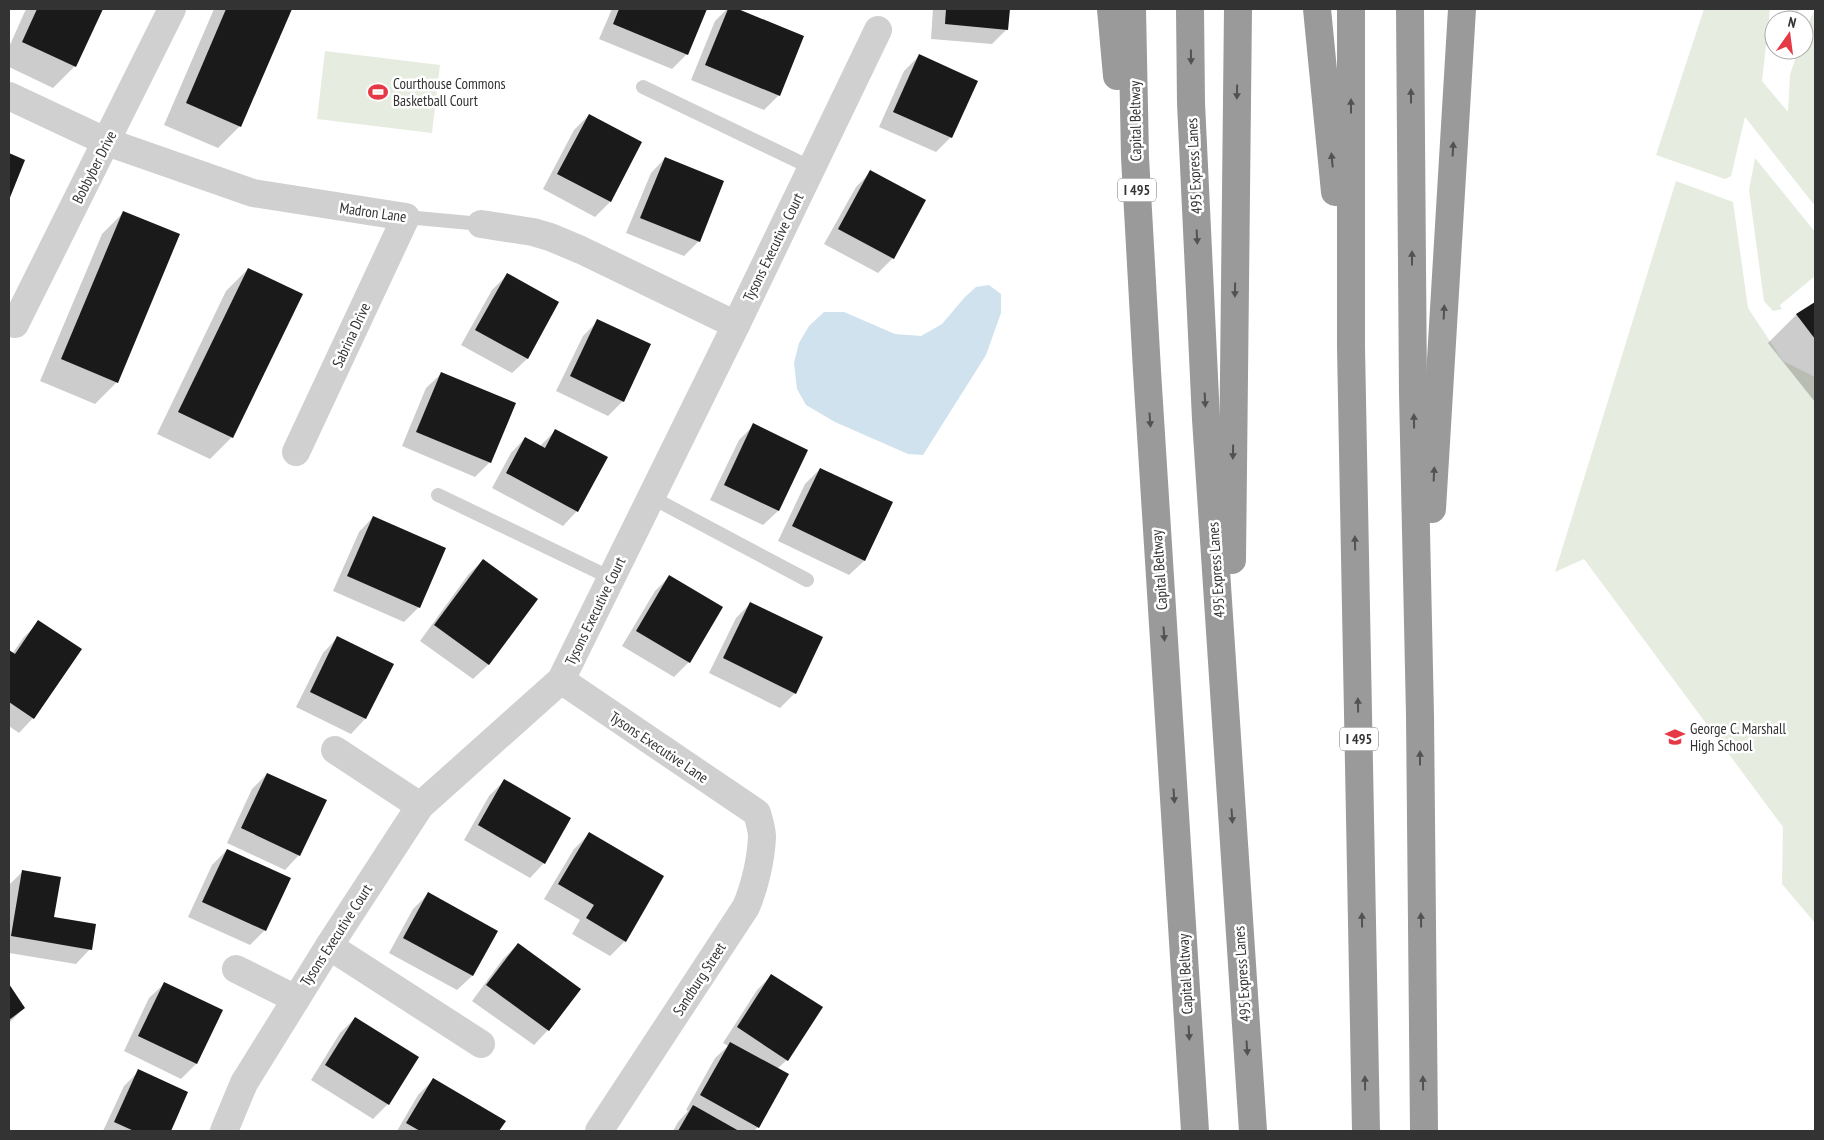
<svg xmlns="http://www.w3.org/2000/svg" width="1824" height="1140" font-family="'PT Sans Narrow',sans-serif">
<rect width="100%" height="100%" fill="#fff"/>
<!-- green -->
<g fill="#e6ecdf">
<polygon points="1704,9 1770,9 1762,81 1788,112 1790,75 1798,50 1804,50 1804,32 1815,9 1815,206 1745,117 1731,176 1725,179 1656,155"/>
<polygon points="1787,9 1800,9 1793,20 1786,20"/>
<polygon points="325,51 440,65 432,133 317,119"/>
<polygon points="1755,158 1815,232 1815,276 1780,305 1782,309 1773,311 1764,301 1749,190"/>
<polygon points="1676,181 1733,202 1748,308 1783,361 1815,377 1815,923 1782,884 1783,827 1584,559 1555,572"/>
</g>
<!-- water -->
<polygon fill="#cfe2ee" points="989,285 1001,294 1001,313 986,355 923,455 908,454 835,422 806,405 797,389 794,363 799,343 809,326 824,312 844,312 895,334 921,336 942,324 965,297 976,287"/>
<!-- shadow -->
<g fill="#0003">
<polygon points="26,9 102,9 75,66 53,88 9,67 9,47"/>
<polygon points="214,9 290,9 240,126 218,148 164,125"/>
<polygon points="612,9 706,9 687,54 672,69 599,39"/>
<polygon points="727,9 735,9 803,36 779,95 764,110 691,80 715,21"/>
<polygon points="933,9 1009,9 1007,29 992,44 931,39"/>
<polygon points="919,56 951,137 936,152 879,127 904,71"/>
<polygon points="589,115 641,143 610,202 595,217 543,189 574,130"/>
<polygon points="665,158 699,241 684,256 626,233 651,173"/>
<polygon points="871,172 893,258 878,273 824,244 856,187"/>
<polygon points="124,212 117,382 95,404 40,381 102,234"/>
<polygon points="248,269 232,437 210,459 157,434 226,291"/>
<polygon points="507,275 558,303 527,359 512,373 461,345 492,290"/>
<polygon points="1815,303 1815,402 1768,343 1796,315"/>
<polygon points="598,321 623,401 608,416 556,391 583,336"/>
<polygon points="441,374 490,462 475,477 402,446 426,388"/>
<polygon points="754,425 807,450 778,511 763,525 710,500 739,440"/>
<polygon points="555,431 577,511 563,526 492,488 511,453 525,438 540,446"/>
<polygon points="820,469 891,503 864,561 849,575 778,541 805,484"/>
<polygon points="373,517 419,607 404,622 333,591 359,532"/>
<polygon points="483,560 536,599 488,665 473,679 420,641 468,575"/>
<polygon points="670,576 689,662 674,677 622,646 655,591"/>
<polygon points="750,604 822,638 795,693 780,708 709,673 736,618"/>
<polygon points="39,622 33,718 19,733 9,726 9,652 12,654 24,637"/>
<polygon points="337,638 365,719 351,734 296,707 323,653"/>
<polygon points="267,774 299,855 285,870 227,843 252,789"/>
<polygon points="504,781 544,863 530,878 464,840 489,796"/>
<polygon points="589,834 625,941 610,956 572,934 580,920 544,899 574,849"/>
<polygon points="227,850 265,930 250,945 188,917 212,865"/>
<polygon points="22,872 52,919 90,949 76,964 9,953 9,885"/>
<polygon points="428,894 496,931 472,976 457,990 389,953 413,909"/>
<polygon points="518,944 548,1030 534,1045 472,1001 503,959"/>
<polygon points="772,975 787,1060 777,1069 758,1127 754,1131 673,1131 678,1122 688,1111 686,1110 715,1058 728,1046 723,1043 757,990"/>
<polygon points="164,984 221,1011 196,1064 181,1079 124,1051 149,998"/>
<polygon points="9,986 24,1008 9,1023"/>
<polygon points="355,1018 388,1104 373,1119 311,1080 340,1033"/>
<polygon points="139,1071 187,1093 169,1131 103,1131 124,1086"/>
<polygon points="433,1080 504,1121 498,1131 397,1131 418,1095"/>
</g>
<!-- building -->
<g fill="#1a1a1a">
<polygon points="37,9 103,9 76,67 22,42"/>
<polygon points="226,9 292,9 241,127 186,103"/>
<polygon points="619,9 707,9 688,55 613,24"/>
<polygon points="728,9 738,9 804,36 780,96 705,65"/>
<polygon points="946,9 1010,9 1008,30 945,24"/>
<polygon points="919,54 978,81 952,138 893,112"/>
<polygon points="589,114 642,142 611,202 557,174"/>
<polygon points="9,153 25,160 9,200"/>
<polygon points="665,157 724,181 700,242 640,218"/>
<polygon points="870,170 926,200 894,259 838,229"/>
<polygon points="123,211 180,234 118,383 61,359"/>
<polygon points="248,268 303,294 233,438 178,412"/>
<polygon points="507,273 559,302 528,359 475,330"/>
<polygon points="1815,302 1815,339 1796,314"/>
<polygon points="597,319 651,344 624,402 570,376"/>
<polygon points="441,372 516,403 491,463 416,432"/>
<polygon points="753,423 808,450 779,511 724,485"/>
<polygon points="555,429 608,457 578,512 506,473 525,437 545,448"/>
<polygon points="820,468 893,502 865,561 792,526"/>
<polygon points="373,516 446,548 420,608 347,576"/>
<polygon points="483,559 538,599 489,665 434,625"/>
<polygon points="669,575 723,607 690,663 636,631"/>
<polygon points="750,602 823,637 796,694 723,658"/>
<polygon points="38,620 82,649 34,719 9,702 9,650 15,654"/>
<polygon points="337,636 394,664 366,719 310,692"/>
<polygon points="267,773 327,800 300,856 241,828"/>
<polygon points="504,779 571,818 545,864 478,825"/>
<polygon points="589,832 664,876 626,942 586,918 594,905 558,884"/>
<polygon points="227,849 291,878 266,931 202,902"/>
<polygon points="22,870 61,877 54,917 96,924 92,950 11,936"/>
<polygon points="428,892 498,931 473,976 403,938"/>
<polygon points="518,943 581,989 549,1031 486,985"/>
<polygon points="771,974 823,1007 788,1061 737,1027"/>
<polygon points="164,982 223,1010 197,1064 138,1036"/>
<polygon points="9,984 25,1008 9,1020"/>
<polygon points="355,1017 419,1057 389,1105 325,1065"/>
<polygon points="730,1042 789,1074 759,1128 700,1095"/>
<polygon points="138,1069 188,1092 171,1131 134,1131 114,1122"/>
<polygon points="433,1078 506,1121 499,1131 420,1131 406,1123"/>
<polygon points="693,1105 739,1131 678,1131"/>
</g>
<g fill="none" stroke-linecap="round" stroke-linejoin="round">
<!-- lane -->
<g stroke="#d0d0d0" stroke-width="14">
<polyline points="643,87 812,168"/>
<polyline points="406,217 481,224"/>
<polyline points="438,495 611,578"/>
<polyline points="651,497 807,580"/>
</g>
<!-- street -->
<g stroke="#d0d0d0" stroke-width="28">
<polyline points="9,96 107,142 253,193 406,217 296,452"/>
<polyline points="481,224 533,232 550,237 581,250 736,325"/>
<polyline points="15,324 172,9"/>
<path d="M561,680L757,813C759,821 762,829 762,837C761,859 755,886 746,907L599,1131"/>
<polyline points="335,750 420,806"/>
<polyline points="329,946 481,1044"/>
<polyline points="236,969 296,999"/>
<polyline points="224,1131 244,1083 329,946 420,806 561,680 736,325 878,30"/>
</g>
<!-- highway -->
<g stroke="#9a9a9a" stroke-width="28">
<polyline points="1111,9 1117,76"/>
<polyline points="1132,9 1135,157 1147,371 1195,1131"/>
<polyline points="1190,9 1191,103 1206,419 1253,1131"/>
<polyline points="1317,9 1335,192"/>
<polyline points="1351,9 1351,347 1366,1131"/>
<polyline points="1410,9 1413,393 1420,715 1424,1131"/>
<polyline points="1432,509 1462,9"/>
<polyline points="1232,560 1238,9"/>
</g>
</g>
<!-- one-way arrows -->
<defs><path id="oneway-solid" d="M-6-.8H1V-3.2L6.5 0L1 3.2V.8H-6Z" transform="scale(1.25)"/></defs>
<g fill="#525252">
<use href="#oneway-solid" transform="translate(1191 57) rotate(89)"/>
<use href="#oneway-solid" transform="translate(1237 92) rotate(91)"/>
<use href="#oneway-solid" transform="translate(1411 96) rotate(-90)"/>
<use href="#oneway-solid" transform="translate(1351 106) rotate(-90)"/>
<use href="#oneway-solid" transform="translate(1453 149) rotate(-87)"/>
<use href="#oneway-solid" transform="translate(1332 160) rotate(-96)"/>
<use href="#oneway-solid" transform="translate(1197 237) rotate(87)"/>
<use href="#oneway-solid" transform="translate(1412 258) rotate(-90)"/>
<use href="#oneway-solid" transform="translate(1235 290) rotate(91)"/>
<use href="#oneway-solid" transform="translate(1444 312) rotate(-87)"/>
<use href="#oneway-solid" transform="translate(1205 400) rotate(87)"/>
<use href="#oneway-solid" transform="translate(1150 420) rotate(86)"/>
<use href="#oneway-solid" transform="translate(1414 421) rotate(-91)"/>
<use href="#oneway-solid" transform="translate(1233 452) rotate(91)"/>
<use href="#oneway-solid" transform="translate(1434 474) rotate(-87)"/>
<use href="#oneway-solid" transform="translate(1355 543) rotate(-91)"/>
<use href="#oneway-solid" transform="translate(1164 634) rotate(86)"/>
<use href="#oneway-solid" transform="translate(1358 705) rotate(-91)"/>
<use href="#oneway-solid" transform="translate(1420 758) rotate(-90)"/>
<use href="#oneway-solid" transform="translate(1174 796) rotate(86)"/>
<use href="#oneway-solid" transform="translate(1232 816) rotate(86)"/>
<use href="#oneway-solid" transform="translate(1362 920) rotate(-91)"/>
<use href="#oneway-solid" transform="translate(1421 920) rotate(-91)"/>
<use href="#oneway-solid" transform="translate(1189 1033) rotate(87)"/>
<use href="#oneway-solid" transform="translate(1247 1048) rotate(86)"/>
<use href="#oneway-solid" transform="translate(1365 1083) rotate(-91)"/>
<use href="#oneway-solid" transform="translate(1423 1083) rotate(-91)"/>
</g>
<!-- icons -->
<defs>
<symbol id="stadium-bare" viewBox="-9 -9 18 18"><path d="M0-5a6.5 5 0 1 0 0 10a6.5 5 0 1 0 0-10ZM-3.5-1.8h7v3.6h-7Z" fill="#e63946" stroke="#fff" stroke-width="2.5" paint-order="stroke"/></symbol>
<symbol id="school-bare" viewBox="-9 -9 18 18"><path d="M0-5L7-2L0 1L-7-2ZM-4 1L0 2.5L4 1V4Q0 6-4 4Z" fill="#e63946" stroke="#fff" stroke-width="2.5" paint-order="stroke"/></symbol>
</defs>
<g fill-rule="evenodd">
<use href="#stadium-bare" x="364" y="78" width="28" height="28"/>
<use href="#school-bare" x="1661" y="723" width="28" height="28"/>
</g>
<g text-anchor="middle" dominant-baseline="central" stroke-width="5" stroke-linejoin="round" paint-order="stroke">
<!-- shield labels -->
<g fill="#fff" stroke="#707070" stroke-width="1">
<rect x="1118" y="178.5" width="38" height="23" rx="4"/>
<rect x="1340" y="727.5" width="38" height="23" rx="4"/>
</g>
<g font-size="14" font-weight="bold" fill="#333">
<text x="1137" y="190">I 495</text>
<text x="1359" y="739">I 495</text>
</g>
<!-- poi labels -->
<g font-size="15" fill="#333" stroke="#fff" text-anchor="start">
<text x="393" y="83">Courthouse Commons<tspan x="393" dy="17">Basketball Court</tspan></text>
<text x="1690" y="728">George C. Marshall<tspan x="1690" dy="17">High School</tspan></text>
</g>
<!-- street labels -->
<g font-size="15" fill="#333" stroke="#fff">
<text transform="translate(1135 121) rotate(-91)">Capital Beltway</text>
<text transform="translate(1194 166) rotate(-93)">495 Express Lanes</text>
<text transform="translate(94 167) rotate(-63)">Bobbyber Drive</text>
<text transform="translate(373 212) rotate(8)">Madron Lane</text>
<text transform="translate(773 247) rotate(-64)">Tysons Executive Court</text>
<text transform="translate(351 335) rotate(-65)">Sabrina Drive</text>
<text transform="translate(1159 570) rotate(-94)">Capital Beltway</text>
<text transform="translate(1216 570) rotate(-94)">495 Express Lanes</text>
<text transform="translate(595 611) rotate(-64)">Tysons Executive Court</text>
<text transform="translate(659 747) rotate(34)">Tysons Executive Lane</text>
<text transform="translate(336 935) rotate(-57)">Tysons Executive Court</text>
<text transform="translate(1185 974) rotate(-93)">Capital Beltway</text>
<text transform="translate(1242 974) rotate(-94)">495 Express Lanes</text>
<text transform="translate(699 979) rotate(-57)">Sandburg Street</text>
</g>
</g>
<!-- border -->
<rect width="1824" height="1140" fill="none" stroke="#333333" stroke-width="20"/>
<!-- north arrow -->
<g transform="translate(1789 35) rotate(14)"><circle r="24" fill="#ffffff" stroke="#adadad"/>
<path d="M0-4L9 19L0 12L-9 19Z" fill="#e63946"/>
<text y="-8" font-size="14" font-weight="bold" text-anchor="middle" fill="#333333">N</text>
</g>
</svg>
